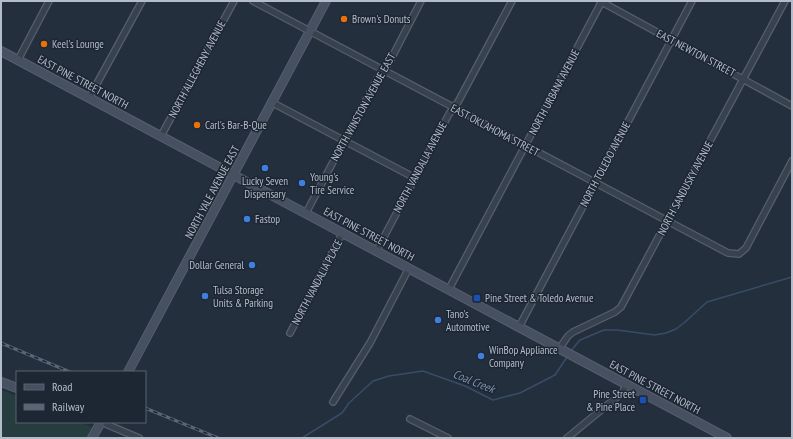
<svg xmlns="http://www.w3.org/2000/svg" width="793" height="439" font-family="'PT Sans Narrow',sans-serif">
<rect width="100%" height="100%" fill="#242f3e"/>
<!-- green -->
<polygon fill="#263c3f" points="1,390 17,396 17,422 79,422 92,427 87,438 1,438"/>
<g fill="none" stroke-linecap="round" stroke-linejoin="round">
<!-- stream -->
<g stroke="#394c67" stroke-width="1.5">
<polyline points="570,352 580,340 604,330 617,330 655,335 666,333 676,329 685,322 707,302 792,277"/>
<polyline points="302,438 342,413 349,403 373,381 389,376 423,371 465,386 493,400 520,393 555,375 567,357"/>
</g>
<defs>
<g id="street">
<polyline points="253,1 728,253 739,254 746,248 792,161"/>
<polyline points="600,1 792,106"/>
<polyline points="18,60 49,1"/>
<polyline points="89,98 142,1"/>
<polyline points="271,102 415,178"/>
<polyline points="161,136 234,1"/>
<polyline points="306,213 378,77 389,63 421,1"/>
<polyline points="377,250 449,114 458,102 512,1"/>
<polyline points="449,289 602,1"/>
<polyline points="519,327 692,1"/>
<polyline points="290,333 343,232"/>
<polyline points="559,349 568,336 573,332 615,312 621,307 785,1"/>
<polyline points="333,402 370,343 409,268"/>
<polyline points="410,419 448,438"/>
<polyline points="101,422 139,438"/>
<polyline points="567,438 622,393 627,384"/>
</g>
<g id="secondary">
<polyline points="1,51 727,438"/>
<polyline points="128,372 326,1"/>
<polyline points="1,382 17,388"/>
<polyline points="92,438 101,422"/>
</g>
</defs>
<!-- street casing -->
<use href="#street" stroke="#565f6c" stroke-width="8"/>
<!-- secondary casing -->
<use href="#secondary" stroke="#565f6c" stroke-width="10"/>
<!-- street -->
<use href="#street" stroke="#38414e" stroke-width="5.5"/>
<!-- secondary -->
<use href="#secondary" stroke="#465061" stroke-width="8"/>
<defs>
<g id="rail">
<polyline points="1,343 70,372"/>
<polyline points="145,408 218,438"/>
</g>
</defs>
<!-- rail casing -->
<use href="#rail" stroke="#5a6575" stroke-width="3"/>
<!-- rail -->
<use href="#rail" stroke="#1d2633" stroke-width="1.5" stroke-dasharray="4.5" stroke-linecap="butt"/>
</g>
<!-- markers -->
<g fill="#e8710a" stroke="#1d2633" stroke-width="1.5">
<circle cx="344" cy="19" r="4"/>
<circle cx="44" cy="44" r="4"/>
<circle cx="197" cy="125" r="4"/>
</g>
<g fill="#3f7fe0" stroke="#1d2633" stroke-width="1.5">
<circle cx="265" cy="168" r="4"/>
<circle cx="302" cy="183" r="4"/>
<circle cx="247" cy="219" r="4"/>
<circle cx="252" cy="265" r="4"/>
<circle cx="205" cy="296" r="4"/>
<circle cx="438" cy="320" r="4"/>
<circle cx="481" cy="356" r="4"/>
</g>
<g fill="#1a4fb4" stroke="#1d2633" stroke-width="1.5">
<rect x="473" y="294" width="8" height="8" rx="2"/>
<rect x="639" y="396" width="8" height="8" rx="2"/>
</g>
<g text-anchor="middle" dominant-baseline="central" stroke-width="3" stroke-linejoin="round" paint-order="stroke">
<!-- poi labels -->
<g font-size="11" fill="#b4bcc9" stroke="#1d2633" text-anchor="start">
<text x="352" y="19">Brown's Donuts</text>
<text x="52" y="44">Keel's Lounge</text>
<text x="205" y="125">Carl's Bar-B-Que</text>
<text x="310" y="177">Young's<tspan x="310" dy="13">Tire Service</tspan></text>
<text x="265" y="181" text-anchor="middle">Lucky Seven<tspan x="265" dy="13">Dispensary</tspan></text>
<text x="255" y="219">Fastop</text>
<text x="244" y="265" text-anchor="end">Dollar General</text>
<text x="213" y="290">Tulsa Storage<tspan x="213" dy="13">Units &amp; Parking</tspan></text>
<text x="485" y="298">Pine Street &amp; Toledo Avenue</text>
<text x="446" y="314">Tano's<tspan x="446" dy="13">Automotive</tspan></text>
<text x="489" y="350">WinBop Appliance<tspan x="489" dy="13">Company</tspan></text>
<text x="635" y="394" text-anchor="end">Pine Street<tspan x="635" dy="13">&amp; Pine Place</tspan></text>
</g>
<!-- street labels -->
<g font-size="11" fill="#b4bcc9" stroke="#1d2633">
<text transform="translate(696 53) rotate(28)">EAST NEWTON STREET</text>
<text transform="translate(197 69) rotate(-62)">NORTH ALLEGHENY AVENUE</text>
<text transform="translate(83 82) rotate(28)">EAST PINE STREET NORTH</text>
<text transform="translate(554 92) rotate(-62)">NORTH URBANA AVENUE</text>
<text transform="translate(363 107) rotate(-61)">NORTH WINSTON AVENUE EAST</text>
<text transform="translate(495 130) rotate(28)">EAST OKLAHOMA STREET</text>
<text transform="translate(605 164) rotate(-62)">NORTH TOLEDO AVENUE</text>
<text transform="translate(420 167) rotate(-62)">NORTH VANDALIA AVENUE</text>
<text transform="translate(685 188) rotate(-62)">NORTH SANDUSKY AVENUE</text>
<text transform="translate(212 192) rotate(-62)">NORTH YALE AVENUE EAST</text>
<text transform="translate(369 234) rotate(28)">EAST PINE STREET NORTH</text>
<text transform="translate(317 282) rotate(-62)">NORTH VANDALIA PLACE</text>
<text transform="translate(655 387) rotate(28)">EAST PINE STREET NORTH</text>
</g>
<!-- water labels -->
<g font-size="12" font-style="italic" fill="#7c92b1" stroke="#1d2633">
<text transform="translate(474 381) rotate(22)">Coal Creek</text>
</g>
</g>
<!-- border -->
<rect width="793" height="439" fill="none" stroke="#b4bcc9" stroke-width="4"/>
<!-- legend -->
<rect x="16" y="371" width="130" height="52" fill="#1d2633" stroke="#59626f"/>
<rect x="24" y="384" width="20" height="6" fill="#465061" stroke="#59626f"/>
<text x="52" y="391" font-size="12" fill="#b4bcc9">Road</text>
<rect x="24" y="404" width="20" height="6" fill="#5a6575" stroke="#59626f"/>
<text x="52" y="411" font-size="12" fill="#b4bcc9">Railway</text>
</svg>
